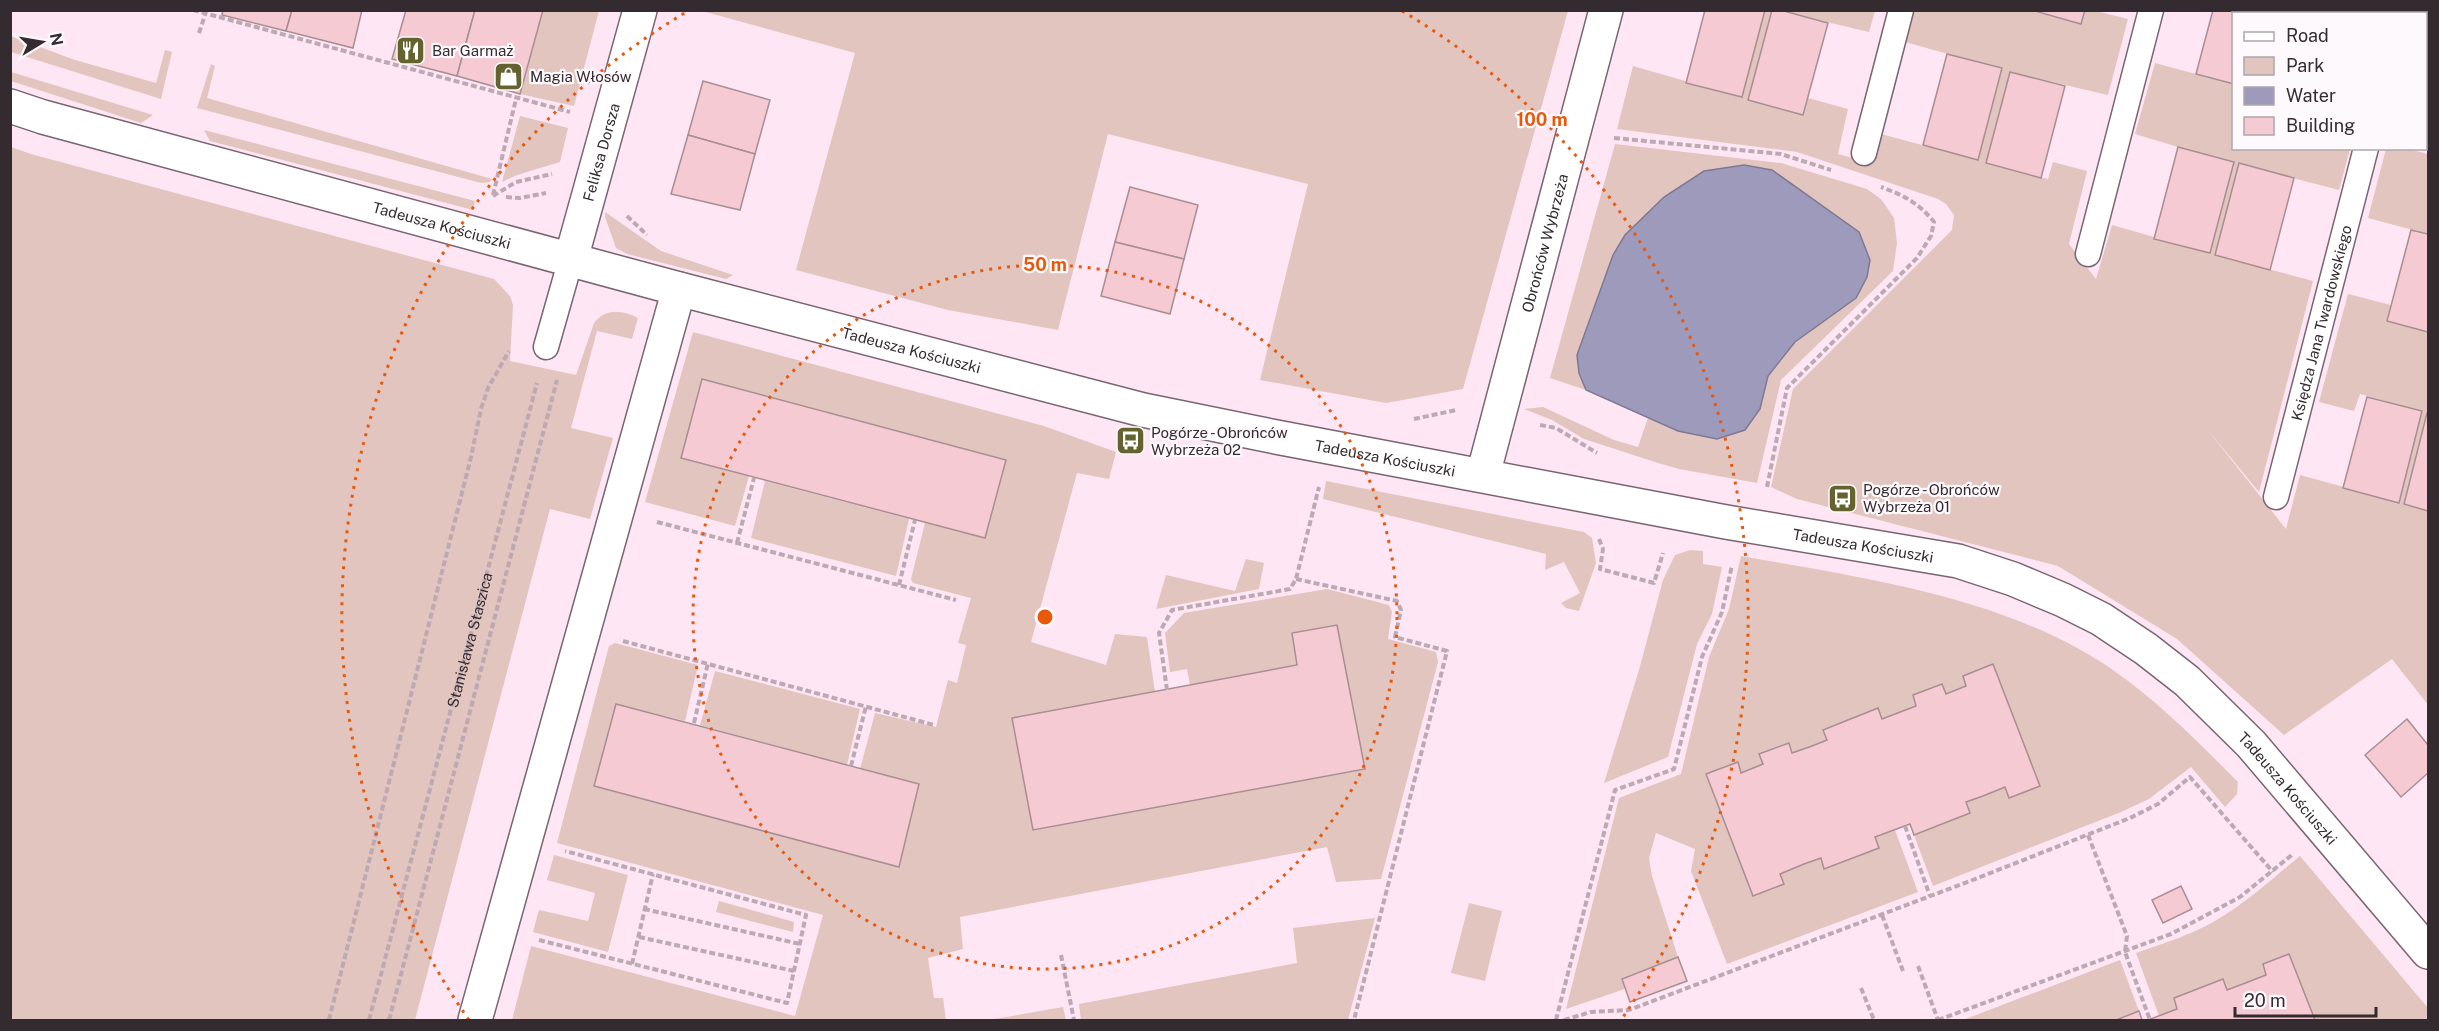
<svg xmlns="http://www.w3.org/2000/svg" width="2439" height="1031" font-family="'Public Sans',sans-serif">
<rect width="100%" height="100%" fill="#fee6f4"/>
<!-- green -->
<g fill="#e2c5be">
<polygon points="2092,10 2128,19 2108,95 2010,72 1986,163 2048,179 2053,162 2087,171 2069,244 2096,279 2112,225 2210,253 2178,147 2135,134 2155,63 2233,84 2234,148 2350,149 2339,190 2239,164 2215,255 2313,281 2259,492 2207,429 2286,529 2300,475 2399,502 2422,411 2360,394 2354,411 2319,402 2348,294 2391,305 2387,321 2428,332 2428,413 2404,504 2428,511 2428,705 2392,659 2284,735 2177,639 2058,566 1797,499 1771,487 1793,389 1952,230 1954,215 1946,204 1938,199 1797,152 1617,129 1633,66 1741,97 1765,11 1772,11 1749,100 1803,114 1808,98 1848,109 1838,154 1871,163 1881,134 1978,160 2002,69 1905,42 1913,11 2031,11 2081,24 2085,11"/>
<polygon points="543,11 599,11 574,106 520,94"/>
<polygon points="702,11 1568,10 1568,11 1463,389 1386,403 1260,380 1308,184 1108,134 1058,330 948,310 796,270 855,53"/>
<polygon points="1780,11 1875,11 1869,32"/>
<polygon points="2323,11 2385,11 2384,14 2334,13"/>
<polygon points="2421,11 2428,11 2428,56 2426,56 2426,14 2420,13"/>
<polygon points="10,36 75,60 156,83 165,50 172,52 161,99 11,52"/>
<polygon points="211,64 215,66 207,98 492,179 490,182 481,183 197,108"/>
<polygon points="11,72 153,115 141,123 11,81"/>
<polygon points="520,116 568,128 560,162 517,175 502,182"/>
<polygon points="204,130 475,201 473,210 210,141"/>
<polygon points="1615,144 1781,163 1867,189 1881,199 1894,218 1897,243 1893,271 1781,380 1757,483 1679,469 1658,463 1584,439 1552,420 1524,409 1543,407 1614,440 1638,447 1648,418 1678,431 1760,409 1768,376 1796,342 1856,298 1625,235 1614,255 1577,355 1579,373 1586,390 1550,378"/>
<path d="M11,147L31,154L494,279L510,296L513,305L510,361L576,375L594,323C606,308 622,310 638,318L632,339L597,331L571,428L613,438L590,519L550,509L415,1020H11Z"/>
<polygon points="2386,149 2408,149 2428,154 2428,234 2368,218"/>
<polygon points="605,212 661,251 733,275 726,279 627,254 616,248 605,217"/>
<polygon points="693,332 1044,426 1116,452 1109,479 1077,473 1031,642 1106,665 1115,634 1147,637 1155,692 1012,718 1033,830 1364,768 1337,625 1292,633 1297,665 1190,685 1187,669 1170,672 1165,633 1184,613 1327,589 1389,605 1392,612 1388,639 1436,652 1438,662 1381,879 1336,882 1327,847 960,917 963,949 928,958 934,998 943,998 946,1020 512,1020 531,946 795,1016 823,915 557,843 609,646 615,643 698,665 685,721 616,704 595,786 898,866 919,784 860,769 875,713 936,727 948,680 957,683 966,645 958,643 971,598 913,583 911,579 925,523 985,538 1006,460 702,379 681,458 749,476 735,526 645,502"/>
<polygon points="765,481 909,519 896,576 751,538"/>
<polygon points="1326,481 1584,532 1592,538 1596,563 1579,611 1566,608 1561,603 1580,593 1564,562 1545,570 1546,554 1323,499"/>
<polygon points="1690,550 1703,551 1703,564 1722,567 1712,614 1697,644 1668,757 1604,783 1639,670 1663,580 1675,555"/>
<path d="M1741,556C1865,578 2007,597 2113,670C2159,702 2198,742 2238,782L2237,794L2225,807L2191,767L2149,799L2121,812L1933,886L1914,835L1970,813L1966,802L2005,787L2010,797L1993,665L1963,676L1966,686L1946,694L1941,684L1913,695L1916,706L1882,719L1878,709L1823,729L1827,740L1792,753L1788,743L1759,754L1763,764L1741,773L1738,763L1706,774L1783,884L1780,874L1821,858L1825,869L1879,848L1875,837L1895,830L1918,892L1727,964L1691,871L1695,849L1656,833L1649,858L1652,876L1678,957L1622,978L1625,989L1566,1009L1619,798L1681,774L1709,657L1729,609Z"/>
<polygon points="1246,559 1264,563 1259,589 1156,609 1166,575 1235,591"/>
<polygon points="715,671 860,709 847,765 700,725"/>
<polygon points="554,855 628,875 608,952 533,932 539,910 588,921 595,893 547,880"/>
<path d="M2300,856L2428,1008V1020H2315L2289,954L2263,964L2266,975L2227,990L2223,980L2174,998L2177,1009L2159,1016L2136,953C2155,946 2175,940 2193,932C2233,915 2267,883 2300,856Z"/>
<polygon points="719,901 794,922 793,932 716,912"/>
<polygon points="1469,903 1502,911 1485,981 1451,973"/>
<polygon points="1375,918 1348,1020 1081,1020 1079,1004 1297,963 1293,928"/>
<polygon points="2120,960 2139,1011 2116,1020 1963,1020"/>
<polygon points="1063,1007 1066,1020 989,1020 1057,1008"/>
</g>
<!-- water -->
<polygon fill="#9e9abc" stroke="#7e7992" stroke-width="1.5" points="1744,165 1772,170 1859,232 1870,260 1867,277 1856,298 1795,342 1768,376 1760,409 1745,430 1717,439 1678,431 1586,390 1579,373 1577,355 1613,255 1625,235 1664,197 1704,171"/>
<!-- building -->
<g fill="#f5cad2" stroke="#a88e92" stroke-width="1.5">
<polygon points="223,10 292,10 286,31 222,15"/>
<polygon points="292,10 362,10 353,48 286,31"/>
<polygon points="406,10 475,10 457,76 392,59"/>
<polygon points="475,10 543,10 520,94 457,76"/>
<polygon points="1705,10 1765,10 1742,97 1686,83"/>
<polygon points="1772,10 1780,10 1828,23 1803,115 1748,100"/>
<polygon points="2031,10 2085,10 2081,24"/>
<polygon points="2213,10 2272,10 2272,14 2234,14 2234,84 2196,74"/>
<polygon points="2278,10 2323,10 2334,14 2277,14"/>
<polygon points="1947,54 2002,68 1978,160 1923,145"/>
<polygon points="2010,72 2065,86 2041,178 1986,163"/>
<polygon points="703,81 770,100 755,154 688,135"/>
<polygon points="688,135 755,154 740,210 671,194"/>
<polygon points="2178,147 2234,162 2210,253 2154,239"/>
<polygon points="2239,163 2294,178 2270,270 2215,255"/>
<polygon points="1130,187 1198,205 1184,259 1115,242"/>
<polygon points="2411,230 2428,234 2428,332 2387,321"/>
<polygon points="1115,242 1184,259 1170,314 1101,296"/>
<polygon points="702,379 1006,460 985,538 681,458"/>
<polygon points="2367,397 2422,411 2399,503 2343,488"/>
<polygon points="2427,413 2428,413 2428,511 2404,504"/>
<polygon points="1337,625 1365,769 1033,830 1012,718 1297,665 1292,633"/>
<polygon points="1993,664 2040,786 2009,798 2005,787 1983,796 1966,802 1970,813 1914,835 1910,824 1875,837 1879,848 1824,869 1821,858 1804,864 1780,874 1784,884 1753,896 1706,774 1738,762 1741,773 1763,764 1759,754 1789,743 1792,753 1812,746 1827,740 1823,730 1878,708 1882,719 1916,706 1913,695 1942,684 1946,694 1966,686 1963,676"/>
<polygon points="616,704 919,784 899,867 594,786"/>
<polygon points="2407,719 2428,745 2428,773 2401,797 2365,755"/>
<polygon points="2181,886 2192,909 2163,923 2152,900"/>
<polygon points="2289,954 2315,1020 2148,1020 2177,1009 2174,998 2223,979 2227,990 2248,982 2266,975 2263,964"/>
<polygon points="1678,957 1687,981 1630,1002 1622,979"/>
<polygon points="2139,1011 2142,1020 2116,1020"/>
</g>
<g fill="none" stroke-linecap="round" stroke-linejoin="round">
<defs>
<g id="service">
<polyline points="2401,14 2402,10"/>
<polyline points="1864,153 1901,10"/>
<polyline points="2088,254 2151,10"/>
<polyline points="546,347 571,259"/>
<path id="s2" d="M2276,497L2366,148"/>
</g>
<g id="minor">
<path id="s3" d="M10,106L43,117L679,289L1143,410L1276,437L1726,522L1958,561L2013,579L2063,600L2101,619L2146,649L2187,681L2251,744L2428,952"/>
<path id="s4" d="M571,259L640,10"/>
<path id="s5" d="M1483,475L1606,10"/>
<polyline points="475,1020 679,289"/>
</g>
</defs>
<!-- service casing -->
<use href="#service" stroke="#796471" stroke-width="27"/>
<!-- minor casing -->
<use href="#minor" stroke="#796471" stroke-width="36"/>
<!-- path -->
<g stroke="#bca9b4" stroke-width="4" stroke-dasharray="6 3" stroke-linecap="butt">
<polyline points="193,10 570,112"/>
<polyline points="199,33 205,15"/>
<polyline points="1614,138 1781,154 1831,170"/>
<polyline points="493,195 516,99"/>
<polyline points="493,196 516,182 552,174"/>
<polyline points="506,197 520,198 546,193"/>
<polyline points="627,216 647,235"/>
<polyline points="1414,419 1456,410"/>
<polyline points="1540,425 1556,428 1597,453"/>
<path d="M1767,487L1787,388L1917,258L1931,236L1934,222C1919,203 1903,195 1881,187"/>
<polyline points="657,522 956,600"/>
<polyline points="1599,539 1603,549 1600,569 1654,583 1663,553"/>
<polyline points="737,543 754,478"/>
<polyline points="1296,579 1397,601 1401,610 1395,637 1447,651 1354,1020"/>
<polyline points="899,585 915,520"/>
<polyline points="623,641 934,725"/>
<polyline points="1167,690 1159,633 1172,610 1290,589 1296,579 1319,487"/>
<polyline points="694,723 708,663"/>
<polyline points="851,766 866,706"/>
<polyline points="1905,826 1930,896"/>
<polyline points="2088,835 2127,936 2125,952 2150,1020"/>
<polyline points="644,909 800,944"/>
<polyline points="1882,915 1903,971"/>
<polyline points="639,937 794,971"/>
<polyline points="539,940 787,1003 806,915 565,851"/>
<polyline points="1061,955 1074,1020"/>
<polyline points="632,964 653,874"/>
<polyline points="1918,966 1938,1020"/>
<polyline points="1861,988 1874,1020"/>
<polyline points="329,1020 471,457 481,409 488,388 509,351"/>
<path id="s1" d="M369,1020L537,383"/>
<polyline points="389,1020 557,380"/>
<polyline points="1556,1020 1615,790 1674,769 1702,657 1722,612 1732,565"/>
<polyline points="1564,1020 1591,1012 1629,1010 1970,881 2130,818 2158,804 2190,777 2273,872"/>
<polyline points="1938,1020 2171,934 2240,897 2293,854"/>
</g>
<!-- service -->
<use href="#service" stroke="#fff" stroke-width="24"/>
<!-- minor -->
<use href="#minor" stroke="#fff" stroke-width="33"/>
</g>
<!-- distance rings -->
<g fill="none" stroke="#e8590c" stroke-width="3" stroke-dasharray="3 6">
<circle cx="1045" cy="617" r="352"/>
<path d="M469 1020A703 703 0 0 1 688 11M1402 11A703 703 0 0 1 1621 1020"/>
</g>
<!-- icons -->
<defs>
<symbol id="restaurant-square" viewBox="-11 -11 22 22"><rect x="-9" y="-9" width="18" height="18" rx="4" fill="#646330" stroke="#fef9fc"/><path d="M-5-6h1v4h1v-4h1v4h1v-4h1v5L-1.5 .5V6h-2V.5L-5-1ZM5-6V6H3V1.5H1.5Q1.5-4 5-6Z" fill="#fff"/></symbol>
<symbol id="shop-square" viewBox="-11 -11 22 22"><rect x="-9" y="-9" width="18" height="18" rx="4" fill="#646330" stroke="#fef9fc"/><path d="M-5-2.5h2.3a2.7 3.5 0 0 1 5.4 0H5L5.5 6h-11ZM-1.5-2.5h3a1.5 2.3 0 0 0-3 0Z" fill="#fff"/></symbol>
<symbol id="bus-square" viewBox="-11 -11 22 22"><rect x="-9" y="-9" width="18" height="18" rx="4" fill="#646330" stroke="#fef9fc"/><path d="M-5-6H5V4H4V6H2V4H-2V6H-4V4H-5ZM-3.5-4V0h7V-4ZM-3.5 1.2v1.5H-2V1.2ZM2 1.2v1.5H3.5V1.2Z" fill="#fff"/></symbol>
</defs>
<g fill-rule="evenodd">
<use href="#restaurant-square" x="394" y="34" width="33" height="33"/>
<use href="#shop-square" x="492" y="60" width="33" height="33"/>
<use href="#bus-square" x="1114" y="424" width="33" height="33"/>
<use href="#bus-square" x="1826" y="482" width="33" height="33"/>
</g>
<g text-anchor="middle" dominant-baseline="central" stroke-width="4.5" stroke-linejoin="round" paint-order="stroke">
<!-- poi labels -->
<g font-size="15" fill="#342b30" stroke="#fef9fc" text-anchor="start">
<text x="432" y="50">Bar Garmaż</text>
<text x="530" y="76">Magia Włosów</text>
<text x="1151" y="432">Pogórze - Obrońców<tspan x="1151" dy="17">Wybrzeża 02</tspan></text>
<text x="1863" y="489">Pogórze - Obrońców<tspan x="1863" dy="17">Wybrzeża 01</tspan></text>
</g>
<!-- street labels -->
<g font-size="15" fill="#342b30" stroke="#fef9fc">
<text stroke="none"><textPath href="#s4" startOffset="111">Feliksa Dorsza</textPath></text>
<text stroke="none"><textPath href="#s3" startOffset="448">Tadeusza Kościuszki</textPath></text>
<text stroke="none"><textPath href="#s5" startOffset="240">Obrońców Wybrzeża</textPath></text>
<text stroke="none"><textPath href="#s2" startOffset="180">Księdza Jana Twardowskiego</textPath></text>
<text stroke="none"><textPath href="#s3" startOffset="934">Tadeusza Kościuszki</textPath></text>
<text stroke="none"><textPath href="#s3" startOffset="1420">Tadeusza Kościuszki</textPath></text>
<text stroke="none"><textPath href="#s3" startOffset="1906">Tadeusza Kościuszki</textPath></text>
<text stroke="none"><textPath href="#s1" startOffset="393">Stanisława Staszica</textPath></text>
<text stroke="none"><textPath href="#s3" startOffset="2410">Tadeusza Kościuszki</textPath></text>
</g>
</g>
<circle cx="1045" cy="617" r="9" fill="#e8590c" stroke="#fef9fc" stroke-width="3"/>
<g font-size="18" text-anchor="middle" font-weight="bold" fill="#e8590c" stroke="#fef9fc" stroke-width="4.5" stroke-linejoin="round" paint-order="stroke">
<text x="1542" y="126">100 m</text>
<text x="1045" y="271">50 m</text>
</g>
<!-- border -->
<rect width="2439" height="1031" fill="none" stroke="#342b30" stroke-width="24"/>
<!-- legend -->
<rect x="2232" y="12" width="195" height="138" fill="#fef9fc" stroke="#ada7aa" stroke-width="1.5"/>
<rect x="2244" y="32" width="30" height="9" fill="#ffffff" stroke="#ada7aa" stroke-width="1.5"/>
<text x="2286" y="42" font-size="18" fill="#342b30">Road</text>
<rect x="2244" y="57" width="30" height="18" fill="#e2c5be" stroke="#ada7aa" stroke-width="1.5"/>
<text x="2286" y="72" font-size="18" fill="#342b30">Park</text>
<rect x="2244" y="87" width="30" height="18" fill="#9e9abc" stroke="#ada7aa" stroke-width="1.5"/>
<text x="2286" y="102" font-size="18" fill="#342b30">Water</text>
<rect x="2244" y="117" width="30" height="18" fill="#f5cad2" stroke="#ada7aa" stroke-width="1.5"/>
<text x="2286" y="132" font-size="18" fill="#342b30">Building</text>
<!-- north arrow -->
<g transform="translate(42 42) rotate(79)" stroke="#fef9fc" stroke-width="4.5" paint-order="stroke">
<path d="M0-4.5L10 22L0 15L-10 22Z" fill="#342b30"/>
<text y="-9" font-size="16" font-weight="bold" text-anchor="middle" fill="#342b30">N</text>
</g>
<!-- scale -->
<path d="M2235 1007v9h141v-9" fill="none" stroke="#342b30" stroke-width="3"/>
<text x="2244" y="1007" font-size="18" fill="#342b30" stroke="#fef9fc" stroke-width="4.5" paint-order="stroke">20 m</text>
</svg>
